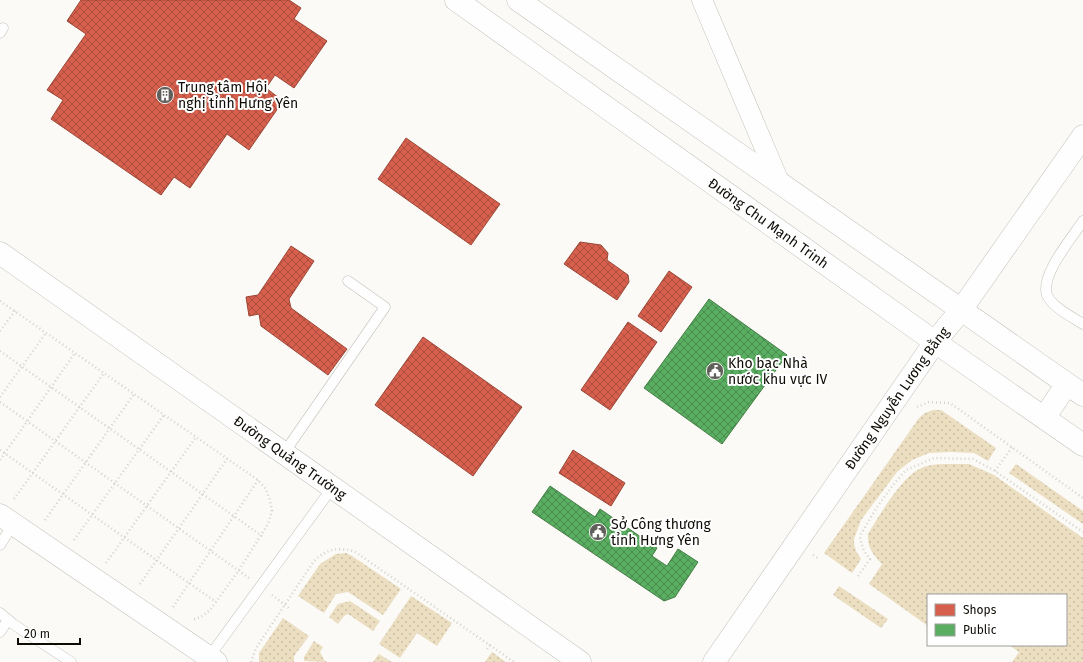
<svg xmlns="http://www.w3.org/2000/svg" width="1083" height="662" font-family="'Fira Sans',sans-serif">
<defs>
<pattern id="grass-dots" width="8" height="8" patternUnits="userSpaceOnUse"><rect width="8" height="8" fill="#ebdec1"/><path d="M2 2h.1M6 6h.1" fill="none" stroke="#c8bda4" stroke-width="1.8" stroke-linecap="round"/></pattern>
<pattern id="shops-cross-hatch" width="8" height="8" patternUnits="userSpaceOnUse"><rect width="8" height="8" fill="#d6604d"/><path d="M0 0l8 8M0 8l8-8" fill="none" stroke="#ac4d3e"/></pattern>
<pattern id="public-cross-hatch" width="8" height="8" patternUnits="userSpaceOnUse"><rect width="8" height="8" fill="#5aae61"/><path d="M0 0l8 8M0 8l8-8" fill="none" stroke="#498c4e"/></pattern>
</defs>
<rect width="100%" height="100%" fill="#fbfaf6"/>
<!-- grass -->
<g fill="url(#grass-dots)">
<polygon points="933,410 941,410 996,448 988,461 974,453 950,452 929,453 912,460 897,472 861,520 854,539 854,544 856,551 861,559 852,573 824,553 919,418 925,413"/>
<path d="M952,464H969L994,475L1083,538V662H1012L1019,652L1009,645H1066V595H928V626L869,584L882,564C873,555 867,547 868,534C880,515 904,471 927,466C935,464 944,464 952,464Z"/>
<polygon points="1016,464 1083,511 1083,524 1009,473"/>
<polygon points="346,553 352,556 401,589 383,615 348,592 336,594 324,613 298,596 320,564 336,554"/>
<polygon points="839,586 888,619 881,628 833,595"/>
<polygon points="411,596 452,623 437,646 417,633 400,658 379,644"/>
<polygon points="350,601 380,621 373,631 348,614 344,616 338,624 329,617 338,604"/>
<polygon points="283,618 309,636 294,656 294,662 259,662 259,653"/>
<polygon points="314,641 323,647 320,652 324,660 327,662 304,661 304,657"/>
<polygon points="492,652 506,662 485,662"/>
<polygon points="379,654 392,662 373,662"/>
</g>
<!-- shops -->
<g fill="url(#shops-cross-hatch)" stroke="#9a4637">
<polygon points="81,0 289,0 301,8 294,19 327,41 294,88 275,75 266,88 283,101 249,150 227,134 190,188 174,177 161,195 51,119 63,100 47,90 86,34 67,21"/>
<polygon points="406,138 500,204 471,245 378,179"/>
<polygon points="580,242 601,245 608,253 607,260 628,275 629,282 617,300 564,264"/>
<polygon points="291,246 314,261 289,299 291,308 347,349 328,375 261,326 259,314 249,316 246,297 258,295"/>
<polygon points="669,271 692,287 661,332 638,316"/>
<polygon points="628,322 657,342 610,410 581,390"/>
<polygon points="423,337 522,407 473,476 375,405"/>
<polygon points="573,450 625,483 611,506 559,473"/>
</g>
<!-- public -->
<g fill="url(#public-cross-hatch)" stroke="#437d45">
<polygon points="709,299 787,355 722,444 644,388"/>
<polygon points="550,486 595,517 600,509 657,548 652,556 667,566 678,549 698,562 675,597 664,601 532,512"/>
</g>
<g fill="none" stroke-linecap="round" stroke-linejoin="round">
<defs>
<g id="lane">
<polyline points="0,33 3,28"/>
<path d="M1083,221C1072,238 1040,275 1047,295C1052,307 1072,317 1083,324"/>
<polyline points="284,453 385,307 348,281"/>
<polyline points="0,545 13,524"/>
<polyline points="0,613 13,624 71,662"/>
<polyline points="0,632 8,620"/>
<polyline points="209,657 332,488"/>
</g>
<polyline id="street" points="702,0 780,184"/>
<g id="secondary">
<path id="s1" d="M0,253L580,662"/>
<polyline points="0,515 216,662"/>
<path id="s2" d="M714,662L935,342L961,310L1083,136"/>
</g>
<g id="primary">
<path id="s3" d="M456,0L935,342L1083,445"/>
<polyline points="518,0 1083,395"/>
</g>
<polyline id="highway" points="1044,418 1067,384"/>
</defs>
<!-- lane casing -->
<use href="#lane" stroke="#c2c0bb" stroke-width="11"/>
<!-- street casing -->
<use href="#street" stroke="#c2c0bb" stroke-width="21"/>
<!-- secondary casing -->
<use href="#secondary" stroke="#c2c0bb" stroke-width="23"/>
<!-- primary casing -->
<use href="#primary" stroke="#c2c0bb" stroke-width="23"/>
<!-- highway casing -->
<use href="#highway" stroke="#c2c0bb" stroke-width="23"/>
<!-- path -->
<g stroke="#d2d2d1" stroke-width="2.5" stroke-dasharray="1 3" stroke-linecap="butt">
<polyline points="0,301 258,480 266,489 270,500 272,511 268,524 239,570 216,602 210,610 201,617 192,620"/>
<polyline points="0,331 15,311"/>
<polyline points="0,351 262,536"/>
<polyline points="0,397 46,333"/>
<polyline points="0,402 249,578"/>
<polyline points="917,407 929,402 950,403 1083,498"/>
<polyline points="0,450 216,602"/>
<polyline points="0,460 75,353"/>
<polyline points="995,471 1012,447"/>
<polyline points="14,499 104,373"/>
<polyline points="45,520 134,394"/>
<polyline points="74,540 164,415"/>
<polyline points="813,555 819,559"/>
<polyline points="106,563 196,437"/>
<polyline points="858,576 870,559 864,551 860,539 861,534 877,507 893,485 906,470 934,458 973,459 995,471 1083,532"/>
<polyline points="140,584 227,459"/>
<polyline points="272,595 289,608"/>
<polyline points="173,607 258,480"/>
<polyline points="487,649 490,645"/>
<path d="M251,662L256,648L314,561C328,548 336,548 354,551L514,662"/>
</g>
<!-- lane -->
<use href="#lane" stroke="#fefefe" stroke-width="10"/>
<!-- street -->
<use href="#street" stroke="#fefefe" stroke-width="20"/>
<!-- secondary -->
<use href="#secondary" stroke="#fefefe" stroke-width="22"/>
<!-- primary -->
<use href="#primary" stroke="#fefefe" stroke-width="22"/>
<!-- highway -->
<use href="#highway" stroke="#fefefe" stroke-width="22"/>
</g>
<!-- icons -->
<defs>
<symbol id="building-disc" viewBox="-11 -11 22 22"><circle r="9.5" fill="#615f59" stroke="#fff"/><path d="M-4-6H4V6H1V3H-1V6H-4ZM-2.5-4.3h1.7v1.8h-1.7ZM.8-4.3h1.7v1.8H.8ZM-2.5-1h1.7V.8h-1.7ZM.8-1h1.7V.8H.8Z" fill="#fff"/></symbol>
<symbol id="civic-disc" viewBox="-11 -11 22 22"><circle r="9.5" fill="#615f59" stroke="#fff"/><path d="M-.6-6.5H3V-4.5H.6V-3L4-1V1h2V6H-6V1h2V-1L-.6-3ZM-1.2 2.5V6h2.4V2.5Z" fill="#fff"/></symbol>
</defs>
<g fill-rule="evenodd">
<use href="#building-disc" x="155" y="85" width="20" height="20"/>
<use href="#civic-disc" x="705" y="361" width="20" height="20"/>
<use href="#civic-disc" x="588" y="522" width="20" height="20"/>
</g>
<g text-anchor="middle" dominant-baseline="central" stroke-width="4" stroke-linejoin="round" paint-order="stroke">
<!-- poi labels -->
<g font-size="14" fill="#0e0b05" stroke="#fff" text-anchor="start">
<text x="178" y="87">Trung tâm Hội<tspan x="178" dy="16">nghị tỉnh Hưng Yên</tspan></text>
<text x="728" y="363">Kho bạc Nhà<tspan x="728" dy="16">nước khu vực IV</tspan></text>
<text x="611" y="524">Sở Công thương<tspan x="611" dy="16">tỉnh Hưng Yên</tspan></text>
</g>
<!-- street labels -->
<g font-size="14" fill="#0e0b05" stroke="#fff">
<text stroke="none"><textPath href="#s3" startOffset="384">Đường Chu Mạnh Trinh</textPath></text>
<text stroke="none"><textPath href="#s2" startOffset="321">Đường Nguyễn Lương Bằng</textPath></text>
<text stroke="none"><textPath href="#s1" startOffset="355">Đường Quảng Trường</textPath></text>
</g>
</g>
<!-- legend -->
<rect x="927" y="594" width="140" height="52" fill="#ffffff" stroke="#9f9d9b"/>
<rect x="935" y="604" width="20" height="12" fill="#d6604d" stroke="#9f9d9b"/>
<text x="963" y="614" font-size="12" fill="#0e0b05">Shops</text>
<rect x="935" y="624" width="20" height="12" fill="#5aae61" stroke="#9f9d9b"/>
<text x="963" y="634" font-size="12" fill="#0e0b05">Public</text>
<!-- scale -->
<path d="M18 638v6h62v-6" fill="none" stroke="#0e0b05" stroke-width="2"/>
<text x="24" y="638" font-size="12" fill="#0e0b05" stroke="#ffffff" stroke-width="3" paint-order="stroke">20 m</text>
</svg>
